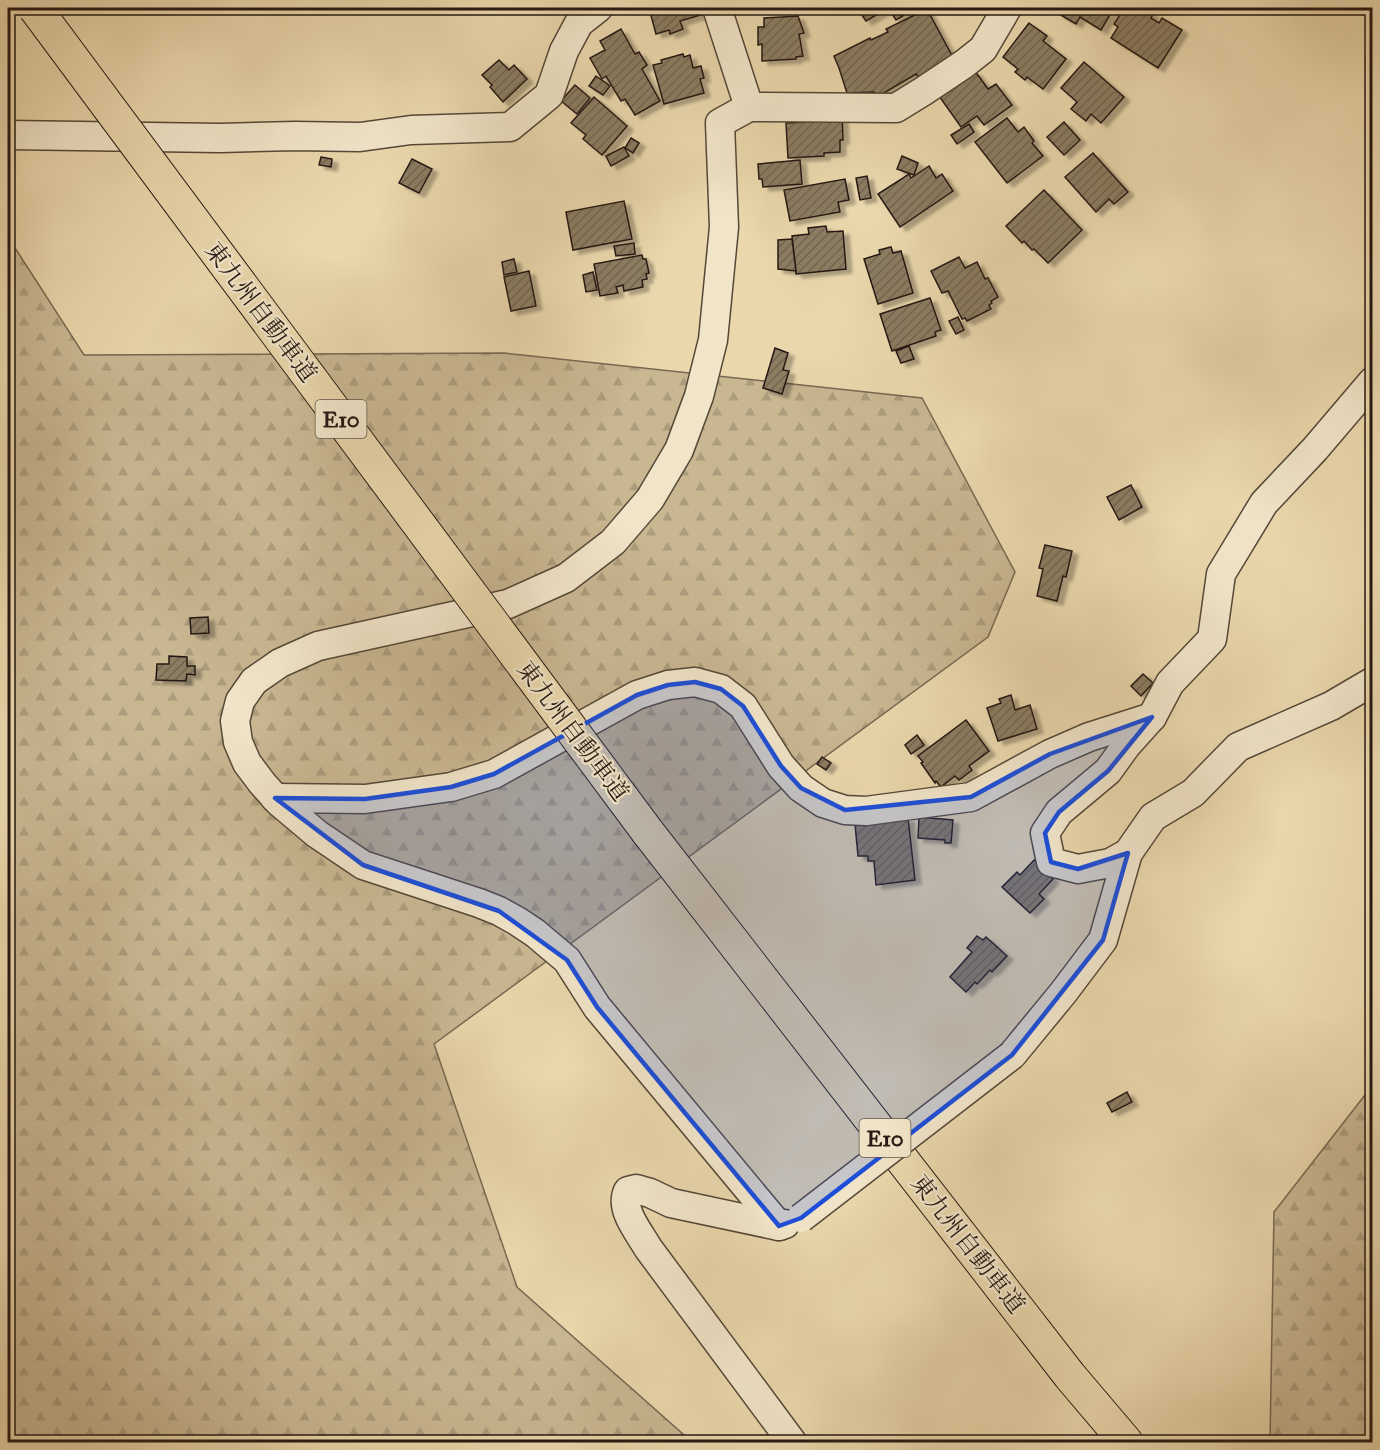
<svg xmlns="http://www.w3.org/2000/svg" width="1380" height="1450" font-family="'IM FELL Great Primer','Noto Serif JP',serif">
<defs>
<pattern id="forest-firs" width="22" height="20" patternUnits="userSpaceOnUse" patternTransform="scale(1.5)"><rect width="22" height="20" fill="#c9b792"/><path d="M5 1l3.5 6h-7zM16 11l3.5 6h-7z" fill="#ac9d7d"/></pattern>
<pattern id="building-hatch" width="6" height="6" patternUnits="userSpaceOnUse" patternTransform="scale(1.5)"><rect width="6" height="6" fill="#8b7c62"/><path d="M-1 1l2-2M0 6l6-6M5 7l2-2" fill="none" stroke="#71654f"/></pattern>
<filter id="shadow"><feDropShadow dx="6" dy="4" stdDeviation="1.5" flood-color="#0004"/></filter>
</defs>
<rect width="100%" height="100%" fill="#ead7ac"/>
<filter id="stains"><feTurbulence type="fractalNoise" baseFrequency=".00333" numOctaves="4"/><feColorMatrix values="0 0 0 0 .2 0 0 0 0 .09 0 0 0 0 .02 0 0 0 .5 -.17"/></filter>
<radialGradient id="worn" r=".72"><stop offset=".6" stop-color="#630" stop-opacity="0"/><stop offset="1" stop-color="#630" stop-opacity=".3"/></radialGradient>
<!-- forest -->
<g fill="url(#forest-firs)" stroke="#776852" stroke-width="1.5">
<polygon points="8,237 84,355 504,353 922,398 1015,572 988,637 434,1044 517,1287 692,1442 8,1442"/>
<polygon points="1372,1086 1372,1442 1270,1442 1274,1212"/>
</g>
<!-- building -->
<g fill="url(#building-hatch)" stroke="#251912" stroke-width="1.5" filter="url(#shadow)">
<polygon points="649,8 703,8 704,14 680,21 683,29 670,34 669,30 656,34"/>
<polygon points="857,8 916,8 896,20 888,8 866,21"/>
<polygon points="1063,8 1114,8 1101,30 1080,17 1076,24 1059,14"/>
<polygon points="1121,8 1143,8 1153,14 1151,18 1159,23 1162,18 1182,30 1158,68 1111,38 1118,27 1114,24 1123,10 1120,9"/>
<polygon points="927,9 956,63 923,83 916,74 877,97 874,92 847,93 839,68 834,56 870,38 871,40 888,32 886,29"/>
<polygon points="798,16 804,33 799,34 803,56 796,57 796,59 762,61 762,44 758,45 758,27 764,27 764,18"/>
<polygon points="1029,23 1047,36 1043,41 1066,59 1043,89 1027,77 1025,80 1015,72 1018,69 1003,57"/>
<polygon points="621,29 635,54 639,52 647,65 642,69 660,101 635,115 625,99 621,101 606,76 602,79 590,58 605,50 600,41"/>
<polygon points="683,54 684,57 690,55 693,68 701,66 704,78 700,79 704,93 664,104 653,65 662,63 661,60"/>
<polygon points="499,60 509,70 514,65 527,79 503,102 490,87 492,85 482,75"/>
<polygon points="1084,62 1124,97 1101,123 1091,114 1086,121 1071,109 1077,102 1061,88"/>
<polygon points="975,71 988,89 996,84 1012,105 984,125 977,116 961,127 939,96"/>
<polygon points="596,76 610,86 603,95 589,86"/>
<polygon points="575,85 590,98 577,114 561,101"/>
<polygon points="594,97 627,126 602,155 583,139 586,135 571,123"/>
<polygon points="842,114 843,140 840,140 840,152 824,153 824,156 788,158 786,123 809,122 809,118"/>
<polygon points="1007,118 1018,132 1024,127 1034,141 1032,143 1043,156 1007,183 975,142"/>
<polygon points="1064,122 1080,140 1064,155 1047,137"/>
<polygon points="969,124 974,132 957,144 951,135"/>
<polygon points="631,138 639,143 633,153 625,148"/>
<polygon points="624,147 629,156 611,166 606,156"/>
<polygon points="1093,153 1128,192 1114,204 1109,199 1096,212 1065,177"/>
<polygon points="902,156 918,163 914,175 897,169"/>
<polygon points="321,157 332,159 331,167 319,165"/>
<polygon points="412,159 432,169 419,193 399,183"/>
<polygon points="800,160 802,184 763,187 762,179 759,179 758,164"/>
<polygon points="929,166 936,178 942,174 953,191 900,227 878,194 909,174 911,178"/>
<polygon points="867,176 871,198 860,200 856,178"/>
<polygon points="845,179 849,200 838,202 840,212 790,221 784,190"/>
<polygon points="1044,190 1082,230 1048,263 1034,249 1032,250 1024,241 1022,243 1006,226"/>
<polygon points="624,201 632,239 573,250 566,212"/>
<polygon points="826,226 827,232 843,231 846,269 796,274 792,236 809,234 808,228"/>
<polygon points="792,239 796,271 778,269 778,240"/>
<polygon points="634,243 635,254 616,256 614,246"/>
<polygon points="891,247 893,253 901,251 913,293 878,304 864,259 880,254 879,250"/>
<polygon points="642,255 643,259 646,259 649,273 646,274 647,279 642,280 643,287 624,291 623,285 616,287 618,293 600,296 594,264"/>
<polygon points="959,257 965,268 977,262 985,279 988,278 998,297 991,301 992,303 989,305 991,309 967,321 965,318 962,319 948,291 942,293 931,271"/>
<polygon points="514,259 517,272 504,275 502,262"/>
<polygon points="529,271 536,306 511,311 504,277"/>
<polygon points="593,272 597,290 586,292 583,275"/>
<polygon points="930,298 941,330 935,332 936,336 892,351 880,314"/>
<polygon points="958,317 964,330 956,334 949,321"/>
<polygon points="909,346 914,359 901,363 896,351"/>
<polygon points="775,348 788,353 783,370 789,371 782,394 763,388"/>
<polygon points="1131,485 1142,507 1119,520 1107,497"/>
<polygon points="1045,545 1072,551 1066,577 1063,576 1057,601 1037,596 1043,569 1039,568"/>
<polygon points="208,617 209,633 191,634 190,618"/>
<polygon points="169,656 187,657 187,666 195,666 195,675 187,674 186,681 156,680 157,664 169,664"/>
<polygon points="1143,674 1153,683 1141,696 1131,686"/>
<polygon points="1011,695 1015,710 1030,705 1037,729 998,741 987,708 1001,703 999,699"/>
<polygon points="966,720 989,751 969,766 972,770 959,780 955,776 941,787 936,781 935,783 921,763 923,762 918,756"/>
<polygon points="917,735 924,745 911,754 905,745"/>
<polygon points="822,757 831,763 826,770 817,764"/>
<polygon points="919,817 953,820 951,843 945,843 945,840 918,838"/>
<polygon points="908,818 915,880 876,885 874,861 868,861 868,856 858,856 855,824"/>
<polygon points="1034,860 1053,879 1039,894 1044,899 1030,913 1002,887 1017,872 1020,875"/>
<polygon points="977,936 983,940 986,937 1007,956 992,972 990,970 977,984 975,982 966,992 950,977 972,952 967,948"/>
<polygon points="1127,1092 1132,1102 1112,1112 1107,1103"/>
</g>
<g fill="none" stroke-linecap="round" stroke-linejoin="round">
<defs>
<g id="street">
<polyline points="717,8 749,107 720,123 724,227 713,340 699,396 679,450 650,499 613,542 566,578 508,604 318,646 280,663 254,681 240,701 235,721 238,742 247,763 262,783 279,802 317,834 363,865 479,903 499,911 517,921 535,933 567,960 597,1007 779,1226"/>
<polyline points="749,107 896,108 922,92 964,64 983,49 1007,8"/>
<polyline points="8,135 220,138 295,136 360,137 411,130 510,127 549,95 564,51 579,23 598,8"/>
<polyline points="275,798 365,799 451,787 494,774 637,695 668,685 695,682 721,689 743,706 781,766 801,788 823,803 845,810 866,811 971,797 1050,754 1089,737 1152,717"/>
<polyline points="1128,853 1110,863 1078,869 1051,862 1045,833 1059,812 1108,771 1126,746 1152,717 1170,683 1212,639 1221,574 1264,503 1315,449 1372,382"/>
<polyline points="1012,1055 1063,993 1103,940 1128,853 1153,817 1193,793 1238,747 1331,706 1372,682"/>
<path d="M785,1224L779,1226L671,1203L650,1193L636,1189L628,1191C619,1209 639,1232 648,1248L792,1442"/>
</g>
<polyline id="highway" points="647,831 1070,1376 1126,1442"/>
</defs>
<!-- street casing -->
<use href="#street" stroke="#564838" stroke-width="31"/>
<!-- highway casing -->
<use href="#highway" stroke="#251912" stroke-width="35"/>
<!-- street -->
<use href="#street" stroke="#f1e5c9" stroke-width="28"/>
<!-- highway -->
<use href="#highway" stroke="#ead7ac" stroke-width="33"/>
<defs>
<polyline id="street-bridge" points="801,1218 1012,1055"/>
<polyline id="highway-bridge" points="35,8 647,831"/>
</defs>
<!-- street-bridge casing -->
<use href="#street-bridge" stroke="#564838" stroke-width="31" stroke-linecap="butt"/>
<!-- highway-bridge casing -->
<use href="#highway-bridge" stroke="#251912" stroke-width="35" stroke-linecap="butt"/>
<!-- street-bridge -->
<use href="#street-bridge" stroke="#f1e5c9" stroke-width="28"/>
<!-- highway-bridge -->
<use href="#highway-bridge" stroke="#ead7ac" stroke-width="33"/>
</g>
<!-- marked area -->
<path fill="#1d4ed8" fill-opacity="0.2" stroke="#1d4ed8" stroke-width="4.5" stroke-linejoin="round" d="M695,682L721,689L743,706L781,766L801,788L845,810L971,797L1050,754L1152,717L1108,771L1059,812L1045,833L1051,862L1078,869L1128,853L1103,940L1012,1055L801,1218L779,1226L597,1007L567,960L499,911L363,865L275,798L365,799L451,787L494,774L637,695L668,685Z"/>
<g text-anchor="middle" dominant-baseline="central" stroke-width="4.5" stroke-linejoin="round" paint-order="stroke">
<!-- shield labels -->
<g fill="#f1e5c9" stroke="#625649" stroke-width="1.5">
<rect x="315.5" y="400" width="51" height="38" rx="4.5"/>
<rect x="859.5" y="1119" width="51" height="38" rx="4.5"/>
</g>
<g font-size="22" font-weight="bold" fill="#251912">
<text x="341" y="419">E10</text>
<text x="885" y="1138">E10</text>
</g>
<!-- street labels -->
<g font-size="24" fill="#251912" stroke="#f1e5c9">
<text transform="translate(261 312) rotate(53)">東九州自動車道</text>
<text transform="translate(573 731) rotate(53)">東九州自動車道</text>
<text transform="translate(968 1244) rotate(52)">東九州自動車道</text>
</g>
</g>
<!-- margin -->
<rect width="1380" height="1450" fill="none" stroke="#ead7ac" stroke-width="30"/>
<rect x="9" y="9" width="1362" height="1432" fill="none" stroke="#251912" stroke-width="3"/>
<rect x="15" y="15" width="1350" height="1420" fill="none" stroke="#251912" stroke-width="1.5"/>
<rect width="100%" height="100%" filter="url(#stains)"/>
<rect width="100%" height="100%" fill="url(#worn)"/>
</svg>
